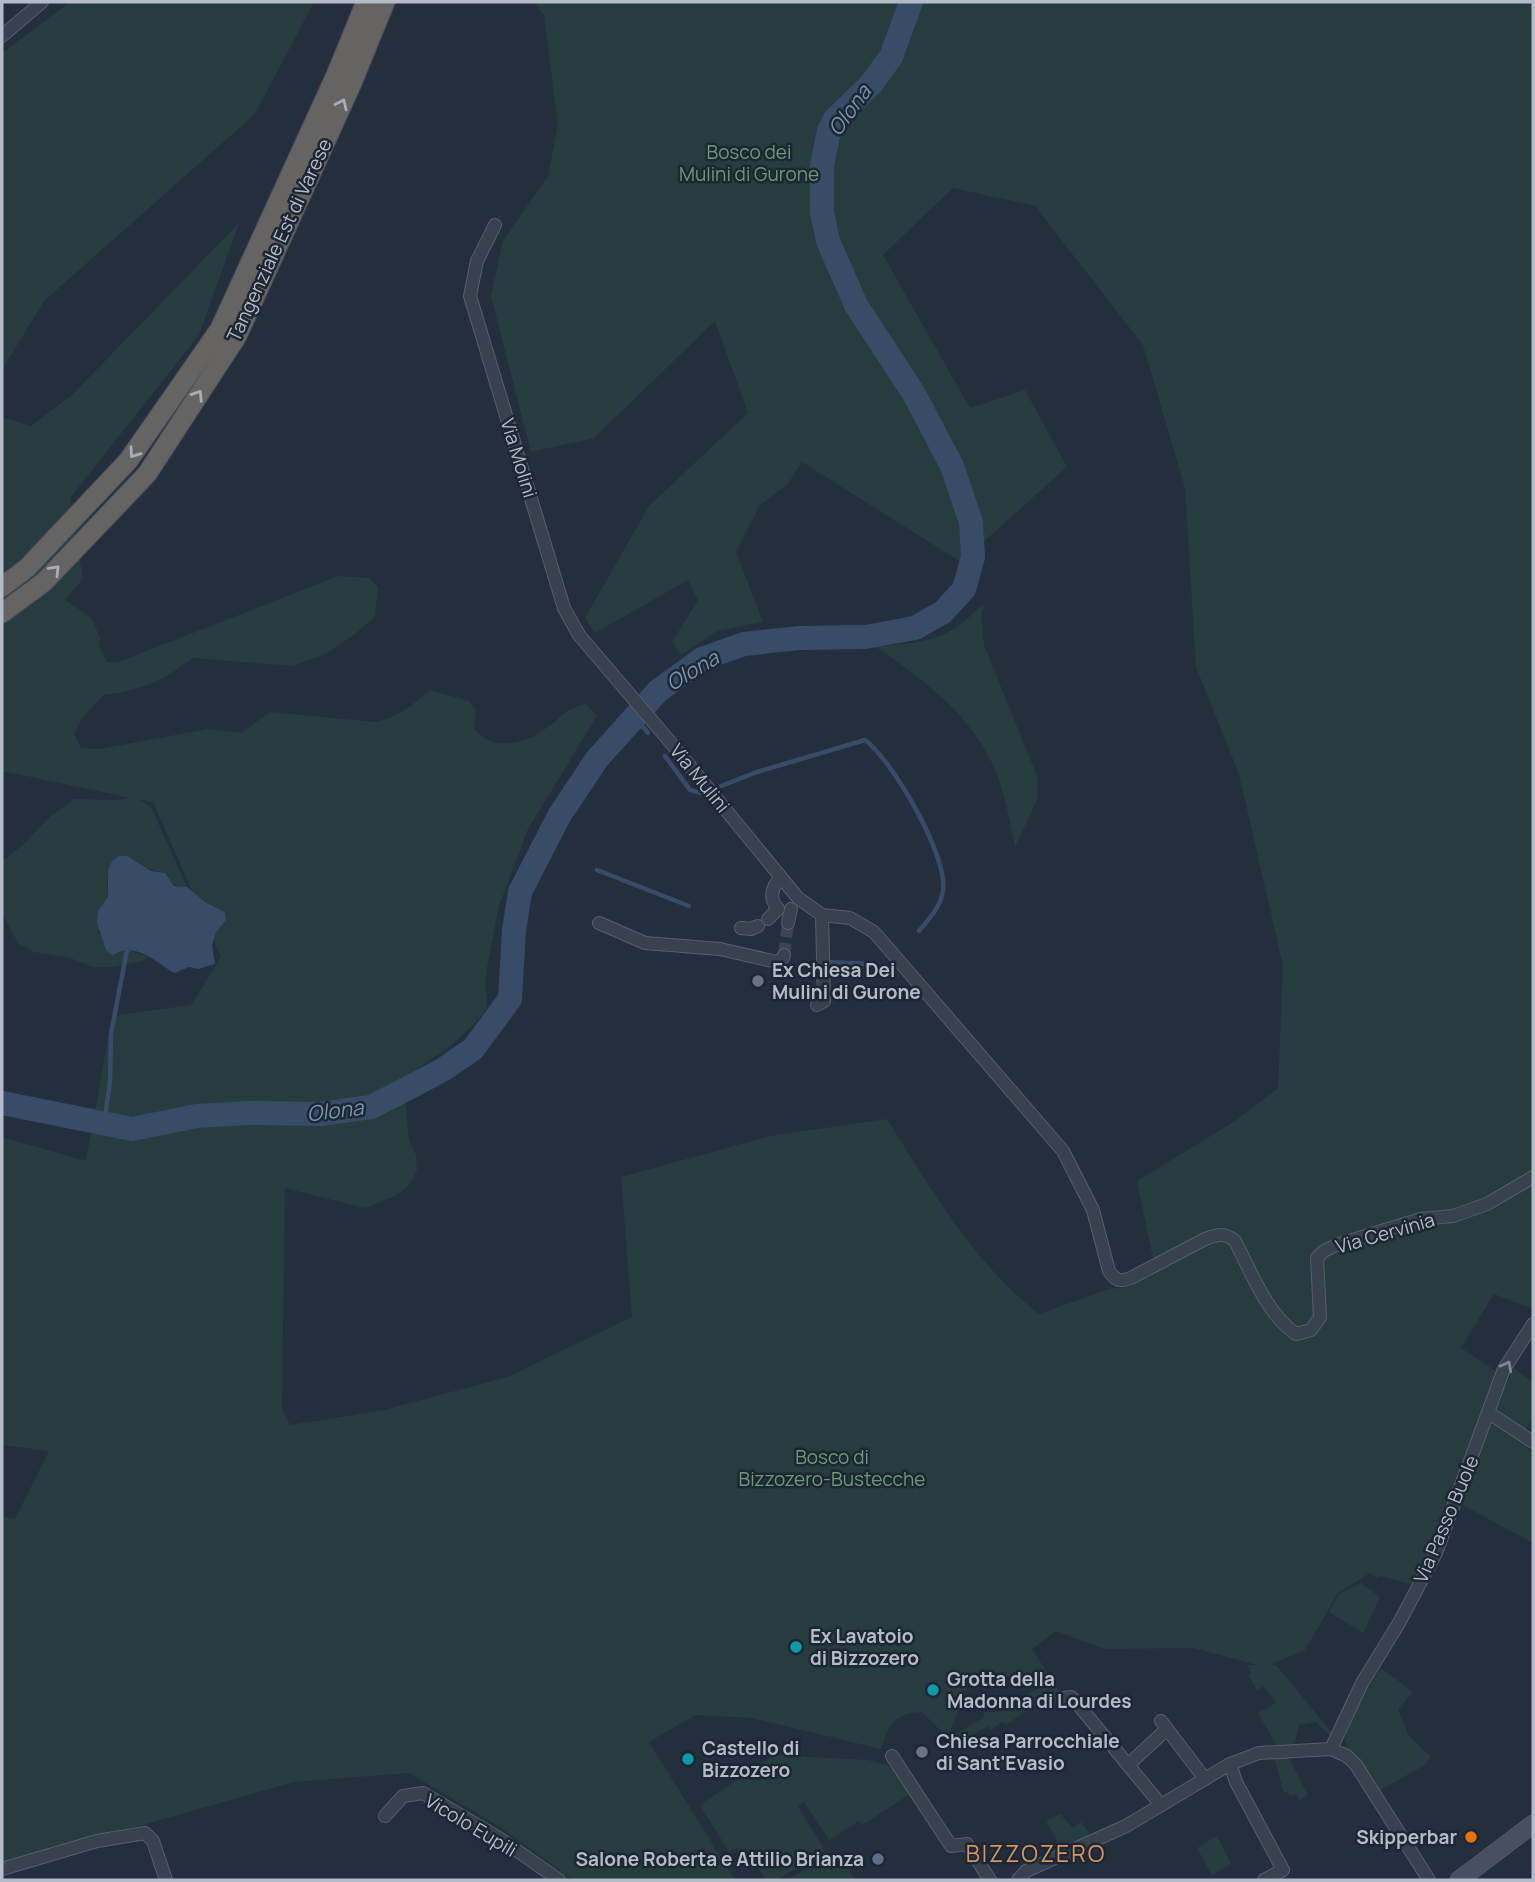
<svg xmlns="http://www.w3.org/2000/svg" width="1535" height="1882" font-family="Manrope,sans-serif">
<rect width="100%" height="100%" fill="#242f3e"/>
<!-- green -->
<g fill="#263c3f">
<polygon points="70,2 314,2 255,114 44,301 2,370 2,53"/>
<path d="M533,2H1533V1309L1494,1294L1461,1348L1497,1372L1417,1586L1380,1576L1377,1578L1370,1573L1338,1593L1305,1650L1269,1665H1276L1333,1734L1330,1736L1316,1722L1299,1725L1294,1747L1278,1748L1258,1713L1276,1703L1264,1686L1257,1690L1248,1675L1251,1673L1247,1665H1257L1194,1648L1104,1649L1056,1631L1032,1649L1049,1675L1045,1677L973,1675L949,1734L946,1736L922,1712C893,1714 889,1723 881,1749L751,1718L695,1715L649,1742L735,1880H573L500,1827L409,1773L294,1782L2,1865V1516L15,1519L49,1451L2,1445V1137L86,1161L112,1016L191,1005L221,957L153,802L138,799L151,807L187,887C170,888 171,876 157,871C150,869 146,869 140,865L107,877L108,897L98,932L103,937L106,950H127L148,957L143,961L112,967H93L70,958L34,952L18,943L2,913V861L23,845L51,816L74,799L117,800L131,798L2,771V413L4,418L31,426L73,394L239,223L199,335L70,498L83,579L65,600L89,616L94,623L100,638L99,646L107,662L116,663L338,576L369,578L378,587L375,617L351,637L324,655L292,666L193,658C160,682 143,690 103,695L81,720L74,734L81,748L99,749L208,729L241,733L270,712L375,722C398,718 412,705 430,690L469,701L476,710L474,730C480,734 487,741 493,742C510,746 531,740 545,729C563,717 563,709 586,704L597,716L528,829L499,906L485,978L487,1009C464,1039 433,1058 403,1079L409,1140L416,1155L417,1171L408,1186L395,1196L365,1208L285,1188L282,1409L290,1425L384,1410L507,1377L632,1317L621,1177L770,1136L887,1119C931,1189 973,1262 1039,1314L1109,1289L1129,1287L1156,1273L1137,1181L1235,1121L1278,1088L1283,966L1239,774L1196,667L1185,488L1143,345L1035,206L953,188L883,255L970,408L1025,390L1067,467L961,562L802,462L787,485L760,505L736,552L763,622L717,631L681,655L672,642L698,600L688,580L595,633L585,618L649,506L748,413L715,321L594,438L531,452L491,296L503,241L548,176L558,125L544,15Z"/>
<path d="M984,604L981,617L984,645L1037,776L1038,798L1015,847C1009,818 1004,787 990,759C965,710 920,677 876,647C904,644 934,643 958,626C967,620 975,611 984,604Z"/>
<polygon points="1514,1368 1533,1383 1533,1417 1525,1431 1495,1410"/>
<polygon points="1495,1424 1527,1444 1526,1447 1533,1453 1533,1543 1459,1503 1488,1427"/>
<polygon points="1361,1583 1380,1597 1363,1633 1329,1612 1339,1594"/>
<path d="M1381,1668L1413,1692L1398,1709L1408,1735L1431,1757L1423,1766L1377,1792L1349,1751L1345,1741C1351,1714 1365,1691 1381,1668Z"/>
<polygon points="1053,1682 1064,1697 1046,1710 1039,1702 1006,1725 1003,1722 990,1730 988,1726 967,1739 964,1735 956,1739 953,1735 983,1718 985,1712 1004,1711 1025,1695"/>
<polygon points="774,1755 868,1760 893,1767 912,1793 862,1825 859,1821 829,1840 804,1802 798,1806 825,1851 777,1880 766,1880 747,1851 741,1854 737,1848 729,1852 700,1805"/>
<polygon points="1288,1757 1308,1795 1299,1801 1296,1794 1290,1797 1287,1792 1284,1793 1274,1758"/>
<polygon points="1060,1814 1073,1828 1081,1822 1092,1837 1062,1849 1046,1821"/>
<polygon points="1217,1836 1231,1864 1212,1875 1197,1848"/>
<polygon points="838,1851 855,1880 787,1880"/>
</g>
<!-- water -->
<path fill="#394c67" d="M119,856H127L151,871L165,873L174,886L187,887L206,903L225,912L226,920L216,932L212,945L215,964L198,969L189,967L174,973C161,965 144,950 128,950C123,950 117,953 112,955L106,950L97,923L98,911L108,897V870L112,861Z"/>
<g fill="none" stroke-linecap="round" stroke-linejoin="round">
<!-- stream -->
<g stroke="#394c67" stroke-width="4.5">
<polyline points="635,717 648,733"/>
<polyline points="665,756 690,790 702,793"/>
<path d="M721,786L757,772L865,740C893,761 948,856 943,890C941,907 929,919 919,931"/>
<polyline points="597,870 689,906"/>
<polyline points="827,962 871,964"/>
<polyline points="104,1124 110,1082 111,1034 127,950"/>
</g>
<!-- river -->
<polyline stroke="#394c67" stroke-width="24" points="2,1103 132,1129 197,1116 248,1113 320,1114 371,1107 416,1084 444,1069 473,1049 510,999 514,930 520,892 559,816 597,759 658,691 702,659 744,644 799,638 865,637 915,628 943,612 964,589 973,557 971,522 952,466 914,394 856,305 828,241 822,212 822,165 829,131 835,119 871,84 891,57 911,2"/>
<!-- minor-tunnel -->
<polyline stroke="#3a4453" stroke-width="12" stroke-dasharray="12 6" stroke-linecap="butt" points="784,955 788,923"/>
<defs>
<g id="minor">
<polyline points="2,36 42,2"/>
<path d="M495,225L477,261L470,296L564,608L579,635L666,737L798,898L822,915L850,918L874,932L1063,1151L1093,1210L1109,1271C1116,1281 1120,1282 1131,1278L1205,1239C1217,1235 1224,1232 1235,1241C1252,1273 1266,1313 1296,1334L1311,1330L1320,1317L1317,1258L1324,1251L1336,1245L1421,1219L1453,1216L1487,1204L1533,1177"/>
<path d="M778,909C769,899 771,887 781,878"/>
<polyline points="768,919 778,909"/>
<polyline points="599,923 645,943 720,949 777,962 783,958 784,955"/>
<polyline points="788,923 791,909"/>
<polyline points="741,928 751,929 758,926"/>
<polyline points="817,1005 824,1001 822,915"/>
<polyline points="1489,1413 1533,1442"/>
<polyline points="1064,1698 1071,1697 1075,1701 1128,1765"/>
<polyline points="1161,1721 1205,1779"/>
<polyline points="1331,1749 1362,1683 1399,1623 1436,1553 1504,1369 1533,1324"/>
<polyline points="892,1756 951,1846 967,1844 990,1880"/>
<polyline points="1230,1764 1236,1782 1283,1870 1264,1880"/>
<polyline points="1161,1805 1128,1765 1167,1729"/>
<polyline points="385,1816 403,1796 423,1793 499,1838 559,1880"/>
<polyline points="2,1869 97,1841 145,1833 153,1841 166,1880"/>
<polyline points="1018,1880 1026,1871 1126,1826 1230,1764 1259,1753 1331,1749 1347,1756 1356,1765 1429,1880"/>
</g>
<polyline id="secondary" points="1459,1880 1533,1824"/>
<g id="trunk">
<polyline points="2,587 27,568 128,461 220,329 336,75 366,2"/>
<polyline points="2,613 44,582 147,474 237,336 352,83 385,2"/>
</g>
</defs>
<!-- minor casing -->
<use href="#minor" stroke="#565f6c" stroke-width="14"/>
<!-- secondary casing -->
<use href="#secondary" stroke="#565f6c" stroke-width="19"/>
<!-- trunk casing -->
<use href="#trunk" stroke="#434c59" stroke-width="21"/>
<!-- minor -->
<use href="#minor" stroke="#38414e" stroke-width="12"/>
<!-- secondary -->
<use href="#secondary" stroke="#465061" stroke-width="18"/>
<!-- trunk -->
<use href="#trunk" stroke="#656462" stroke-width="19"/>
</g>
<!-- one-way arrows -->
<defs><path id="oneway-chevron" d="M-2-3.5L2.5 0L-2 3.5" fill="none" stroke-width="1.6" stroke-linecap="round" stroke-linejoin="round" transform="scale(1.75)"/></defs>
<g stroke="#a8afba">
<use href="#oneway-chevron" transform="translate(342 104) rotate(-65)"/>
<use href="#oneway-chevron" transform="translate(198 395) rotate(-57)"/>
<use href="#oneway-chevron" transform="translate(134 453) rotate(125)"/>
<use href="#oneway-chevron" transform="translate(55 570) rotate(-46)"/>
</g>
<use stroke="#7c8592" href="#oneway-chevron" transform="translate(1507 1366) rotate(-62)"/>
<!-- markers -->
<g fill="#6b7280" stroke="#1d2633" stroke-width="2.5">
<circle cx="758" cy="981" r="7"/>
<circle cx="922" cy="1752" r="7"/>
</g>
<g fill="#0f9aa8" stroke="#1d2633" stroke-width="2.5">
<circle cx="796" cy="1647" r="7"/>
<circle cx="933" cy="1690" r="7"/>
<circle cx="688" cy="1759" r="7"/>
</g>
<circle fill="#e8710a" stroke="#1d2633" stroke-width="2.5" cx="1471" cy="1837" r="7"/>
<circle fill="#5c6f8a" stroke="#1d2633" stroke-width="2.5" cx="878" cy="1859" r="7"/>
<g text-anchor="middle" dominant-baseline="central" stroke-width="5" stroke-linejoin="round" paint-order="stroke">
<!-- park labels -->
<g font-size="19" fill="#6b9a76" stroke="#1d2633">
<text x="749" y="152">Bosco dei<tspan x="749" dy="22">Mulini di Gurone</tspan></text>
<text x="832" y="1457">Bosco di<tspan x="832" dy="22">Bizzozero-Bustecche</tspan></text>
</g>
<!-- street labels -->
<g font-size="19" fill="#b4bcc9" stroke="#1d2633">
<text transform="translate(279 240) rotate(-65)">Tangenziale Est di Varese</text>
<text transform="translate(519 458) rotate(73)">Via Molini</text>
<text transform="translate(700 778) rotate(51)">Via Mulini</text>
<text transform="translate(1385 1233) rotate(-16)">Via Cervinia</text>
<text transform="translate(1446 1519) rotate(-67)">Via Passo Buole</text>
<text transform="translate(471 1825) rotate(31)">Vicolo Eupili</text>
</g>
<!-- poi labels -->
<g font-size="19" font-weight="bold" fill="#b4bcc9" stroke="#1d2633" text-anchor="start">
<text x="772" y="970">Ex Chiesa Dei<tspan x="772" dy="22">Mulini di Gurone</tspan></text>
<text x="810" y="1636">Ex Lavatoio<tspan x="810" dy="22">di Bizzozero</tspan></text>
<text x="947" y="1679">Grotta della<tspan x="947" dy="22">Madonna di Lourdes</tspan></text>
<text x="936" y="1741">Chiesa Parrocchiale<tspan x="936" dy="22">di Sant'Evasio</tspan></text>
<text x="702" y="1748">Castello di<tspan x="702" dy="22">Bizzozero</tspan></text>
<text x="1457" y="1837" text-anchor="end">Skipperbar</text>
<text x="864" y="1859" text-anchor="end">Salone Roberta e Attilio Brianza</text>
</g>
<!-- water labels -->
<g font-size="21" font-style="italic" fill="#7c92b1" stroke="#1d2633">
<text transform="translate(849 110) rotate(-54)">Olona</text>
<text transform="translate(692 670) rotate(-31)">Olona</text>
<text transform="translate(335 1110) rotate(-7)">Olona</text>
</g>
<!-- quarter labels -->
<g font-size="23" letter-spacing="2" fill="#d59563" stroke="#1d2633">
<text x="1036" y="1853">BIZZOZERO</text>
</g>
</g>
<!-- border -->
<rect width="1535" height="1882" fill="none" stroke="#b4bcc9" stroke-width="7"/>
</svg>
